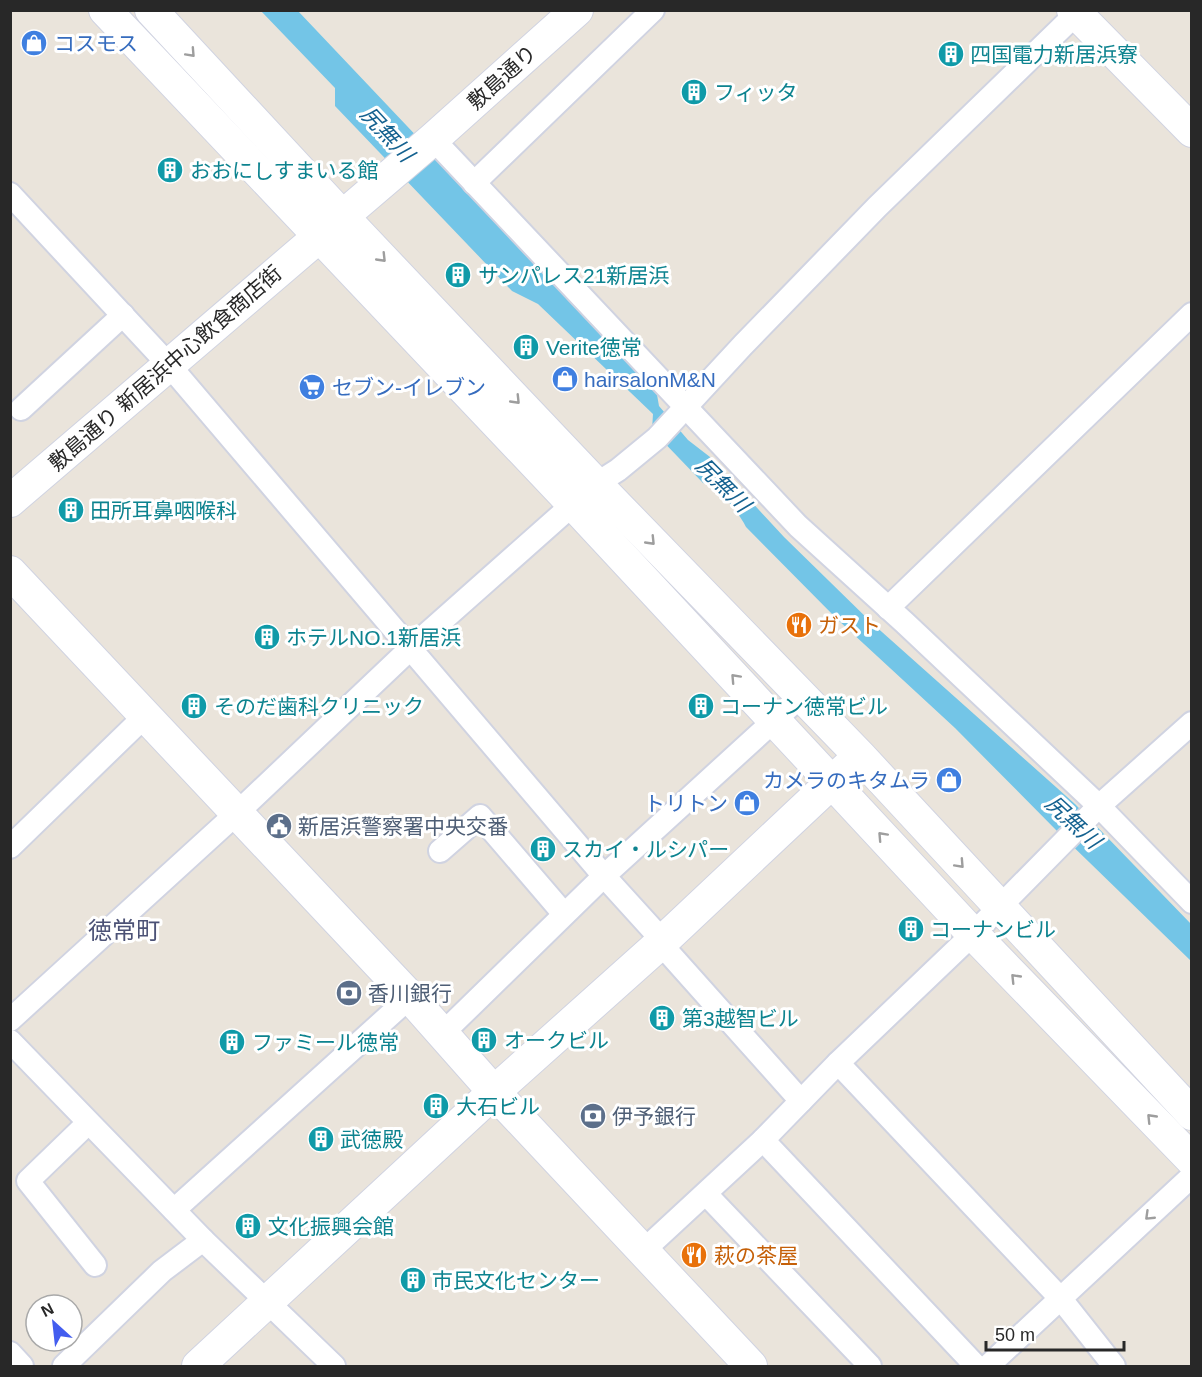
<svg xmlns="http://www.w3.org/2000/svg" width="1202" height="1377" font-family="Helvetica,'Noto Sans JP',sans-serif">
<rect width="100%" height="100%" fill="#eae4db"/>
<!-- water -->
<path fill="#73c5e7" d="M261,11H298L656,389L659,406L688,440L710,457L784,537L873,624L1075,804L1191,924V961L1056,830L955,728L838,620L746,527C739,513 718,485 703,483L652,430L653,414L538,304L512,291L335,106V88Z"/>
<g fill="none" stroke-linecap="round" stroke-linejoin="round">
<defs>
<g id="street">
<polyline points="433,139 798,526 905,623 1099,806 1192,902"/>
<polyline points="474,183 653,10"/>
<polyline points="10,194 169,365 604,876 663,941"/>
<polyline points="21,409 123,315"/>
<polyline points="888,608 1192,314"/>
<polyline points="10,847 145,716"/>
<polyline points="440,851 480,816 564,914"/>
<polyline points="660,943 801,1101"/>
<polyline points="10,1020 236,814 411,648 596,484 618,470 657,438 743,345 877,207 1080,10"/>
<polyline points="442,1034 604,876 801,696"/>
<polyline points="10,1041 203,1240 334,1366"/>
<polyline points="838,1063 1061,1299 1114,1366"/>
<polyline points="88,1123 28,1181 95,1265"/>
<polyline points="763,1140 976,1366"/>
<polyline points="706,1194 870,1366"/>
<polyline points="174,1210 410,997"/>
<polyline points="643,1251 763,1140 838,1063 973,934 1099,806 1192,723"/>
<polyline points="10,1353 22,1366"/>
<polyline points="64,1366 162,1271 203,1240"/>
<polyline points="988,1366 1192,1176"/>
</g>
<g id="secondary">
<polyline points="105,10 574,505 973,934 1192,1160"/>
<polyline points="151,10 342,216 596,484 860,756 1192,1114"/>
<polyline points="1073,10 1192,131"/>
<polyline points="10,501 433,139 577,10"/>
<polyline points="10,572 410,997 494,1092 751,1366"/>
<polyline points="198,1366 494,1092 663,941 848,767"/>
</g>
</defs>
<!-- street casing -->
<use href="#street" stroke="#d0d3e1" stroke-width="26"/>
<!-- secondary casing -->
<use href="#secondary" stroke="#d0d3e1" stroke-width="34"/>
<!-- street -->
<use href="#street" stroke="#fff" stroke-width="22"/>
<!-- secondary -->
<use href="#secondary" stroke="#fff" stroke-width="32"/>
</g>
<!-- one-way arrows -->
<defs><path id="oneway-chevron" d="M-2-3.5L2.5 0L-2 3.5" fill="none" stroke-width="1.6" stroke-linecap="round" stroke-linejoin="round" transform="scale(1.5)"/></defs>
<g stroke="#9e9e9e">
<use href="#oneway-chevron" transform="translate(191 53) rotate(47)"/>
<use href="#oneway-chevron" transform="translate(382 258) rotate(46)"/>
<use href="#oneway-chevron" transform="translate(516 400) rotate(46)"/>
<use href="#oneway-chevron" transform="translate(651 541) rotate(46)"/>
<use href="#oneway-chevron" transform="translate(735 678) rotate(-133)"/>
<use href="#oneway-chevron" transform="translate(882 836) rotate(-133)"/>
<use href="#oneway-chevron" transform="translate(960 864) rotate(47)"/>
<use href="#oneway-chevron" transform="translate(1015 978) rotate(-134)"/>
<use href="#oneway-chevron" transform="translate(1151 1118) rotate(-134)"/>
<use href="#oneway-chevron" transform="translate(1149 1216) rotate(136)"/>
</g>
<!-- icons -->
<defs>
<symbol id="shop-disc" viewBox="-11 -11 22 22"><circle r="9.5" fill="#3f7fe0" stroke="#fff"/><path d="M-5-2.5h2.3a2.7 3.5 0 0 1 5.4 0H5L5.5 6h-11ZM-1.5-2.5h3a1.5 2.3 0 0 0-3 0Z" fill="#fff"/></symbol>
<symbol id="building-disc" viewBox="-11 -11 22 22"><circle r="9.5" fill="#0f9aa8" stroke="#fff"/><path d="M-4-6H4V6H1V3H-1V6H-4ZM-2.5-4.3h1.7v1.8h-1.7ZM.8-4.3h1.7v1.8H.8ZM-2.5-1h1.7V.8h-1.7ZM.8-1h1.7V.8H.8Z" fill="#fff"/></symbol>
<symbol id="supermarket-disc" viewBox="-11 -11 22 22"><circle r="9.5" fill="#3f7fe0" stroke="#fff"/><path d="M-6-5.5h2.5l.6 2H6L4.5 2H-2.5L-4.4-4H-6ZM-1.5 3.2a1.3 1.3 0 1 0 .1 0ZM3 3.2a1.3 1.3 0 1 0 .1 0Z" fill="#fff"/></symbol>
<symbol id="restaurant-disc" viewBox="-11 -11 22 22"><circle r="9.5" fill="#e8710a" stroke="#fff"/><path d="M-5-6h1v4h1v-4h1v4h1v-4h1v5L-1.5 .5V6h-2V.5L-5-1ZM5-6V6H3V1.5H1.5Q1.5-4 5-6Z" fill="#fff"/></symbol>
<symbol id="civic-disc" viewBox="-11 -11 22 22"><circle r="9.5" fill="#5c6f8a" stroke="#fff"/><path d="M-.6-6.5H3V-4.5H.6V-3L4-1V1h2V6H-6V1h2V-1L-.6-3ZM-1.2 2.5V6h2.4V2.5Z" fill="#fff"/></symbol>
<symbol id="bank-disc" viewBox="-11 -11 22 22"><circle r="9.5" fill="#5c6f8a" stroke="#fff"/><path d="M-6-4H6V4H-6ZM0-2.3a2.3 2.3 0 1 0 0 4.6a2.3 2.3 0 1 0 0-4.6Z" fill="#fff"/></symbol>
</defs>
<g fill-rule="evenodd">
<use href="#shop-disc" x="19" y="28" width="30" height="30"/>
<use href="#building-disc" x="936" y="39" width="30" height="30"/>
<use href="#building-disc" x="679" y="77" width="30" height="30"/>
<use href="#building-disc" x="155" y="155" width="30" height="30"/>
<use href="#building-disc" x="443" y="260" width="30" height="30"/>
<use href="#building-disc" x="511" y="332" width="30" height="30"/>
<use href="#shop-disc" x="550" y="364" width="30" height="30"/>
<use href="#supermarket-disc" x="297" y="372" width="30" height="30"/>
<use href="#building-disc" x="56" y="495" width="30" height="30"/>
<use href="#restaurant-disc" x="784" y="610" width="30" height="30"/>
<use href="#building-disc" x="252" y="622" width="30" height="30"/>
<use href="#building-disc" x="179" y="691" width="30" height="30"/>
<use href="#building-disc" x="686" y="691" width="30" height="30"/>
<use href="#shop-disc" x="934" y="765" width="30" height="30"/>
<use href="#shop-disc" x="732" y="788" width="30" height="30"/>
<use href="#civic-disc" x="264" y="811" width="30" height="30"/>
<use href="#building-disc" x="528" y="834" width="30" height="30"/>
<use href="#building-disc" x="896" y="914" width="30" height="30"/>
<use href="#bank-disc" x="334" y="978" width="30" height="30"/>
<use href="#building-disc" x="647" y="1003" width="30" height="30"/>
<use href="#building-disc" x="469" y="1025" width="30" height="30"/>
<use href="#building-disc" x="217" y="1027" width="30" height="30"/>
<use href="#building-disc" x="421" y="1091" width="30" height="30"/>
<use href="#bank-disc" x="578" y="1101" width="30" height="30"/>
<use href="#building-disc" x="306" y="1124" width="30" height="30"/>
<use href="#building-disc" x="233" y="1211" width="30" height="30"/>
<use href="#restaurant-disc" x="679" y="1240" width="30" height="30"/>
<use href="#building-disc" x="398" y="1265" width="30" height="30"/>
</g>
<g text-anchor="middle" dominant-baseline="central" stroke-width="6" stroke-linejoin="round" paint-order="stroke">
<!-- shop labels -->
<g font-size="21" fill="#366cbe" stroke="#fff" text-anchor="start">
<text x="54" y="43">コスモス</text>
<text x="584" y="379">hairsalonM&amp;N</text>
<text x="332" y="387">セブン-イレブン</text>
<text x="930" y="780" text-anchor="end">カメラのキタムラ</text>
<text x="728" y="803" text-anchor="end">トリトン</text>
</g>
<!-- culture labels -->
<g font-size="21" fill="#0d838f" stroke="#fff" text-anchor="start">
<text x="970" y="54">四国電力新居浜寮</text>
<text x="714" y="92">フィッタ</text>
<text x="190" y="170">おおにしすまいる館</text>
<text x="478" y="275">サンパレス21新居浜</text>
<text x="546" y="347">Verite徳常</text>
<text x="90" y="510">田所耳鼻咽喉科</text>
<text x="286" y="637">ホテルNO.1新居浜</text>
<text x="214" y="706">そのだ歯科クリニック</text>
<text x="720" y="706">コーナン徳常ビル</text>
<text x="562" y="849">スカイ・ルシパー</text>
<text x="930" y="929">コーナンビル</text>
<text x="682" y="1018">第3越智ビル</text>
<text x="504" y="1040">オークビル</text>
<text x="252" y="1042">ファミール徳常</text>
<text x="456" y="1106">大石ビル</text>
<text x="340" y="1139">武徳殿</text>
<text x="268" y="1226">文化振興会館</text>
<text x="432" y="1280">市民文化センター</text>
</g>
<!-- street labels -->
<g font-size="21" fill="#282828" stroke="#fff">
<text transform="translate(502 77) rotate(-42)">敷島通り</text>
<text transform="translate(165 368) rotate(-41)">敷島通り 新居浜中心飲食商店街</text>
</g>
<!-- food labels -->
<g font-size="21" fill="#c56008" stroke="#fff" text-anchor="start">
<text x="818" y="625">ガスト</text>
<text x="714" y="1255">萩の茶屋</text>
</g>
<!-- service labels -->
<g font-size="21" fill="#4e5e75" stroke="#fff" text-anchor="start">
<text x="298" y="826">新居浜警察署中央交番</text>
<text x="368" y="993">香川銀行</text>
<text x="612" y="1116">伊予銀行</text>
</g>
<!-- water labels -->
<g font-size="22" font-style="italic" fill="#156290" stroke="#fff">
<text transform="translate(387 134) rotate(47)">尻無川</text>
<text transform="translate(723 485) rotate(45)">尻無川</text>
<text transform="translate(1073 822) rotate(43)">尻無川</text>
</g>
<!-- quarter labels -->
<g font-size="24" fill="#4c5276" stroke="#fff">
<text x="124" y="930">徳常町</text>
</g>
</g>
<!-- border -->
<rect width="1202" height="1377" fill="none" stroke="#282828" stroke-width="24"/>
<!-- north arrow -->
<g transform="translate(54 1323) rotate(333)"><circle r="28" fill="#ffffff" stroke="#a9a9a9" stroke-width="1.5"/>
<path d="M0-4.5L10 22L0 15L-10 22Z" fill="#435def"/>
<text y="-9" font-size="16" font-weight="bold" text-anchor="middle" fill="#282828">N</text>
</g>
<!-- scale -->
<path d="M986 1341v9h138v-9" fill="none" stroke="#282828" stroke-width="3"/>
<text x="995" y="1341" font-size="18" fill="#282828" stroke="#ffffff" stroke-width="4.5" paint-order="stroke">50 m</text>
</svg>
